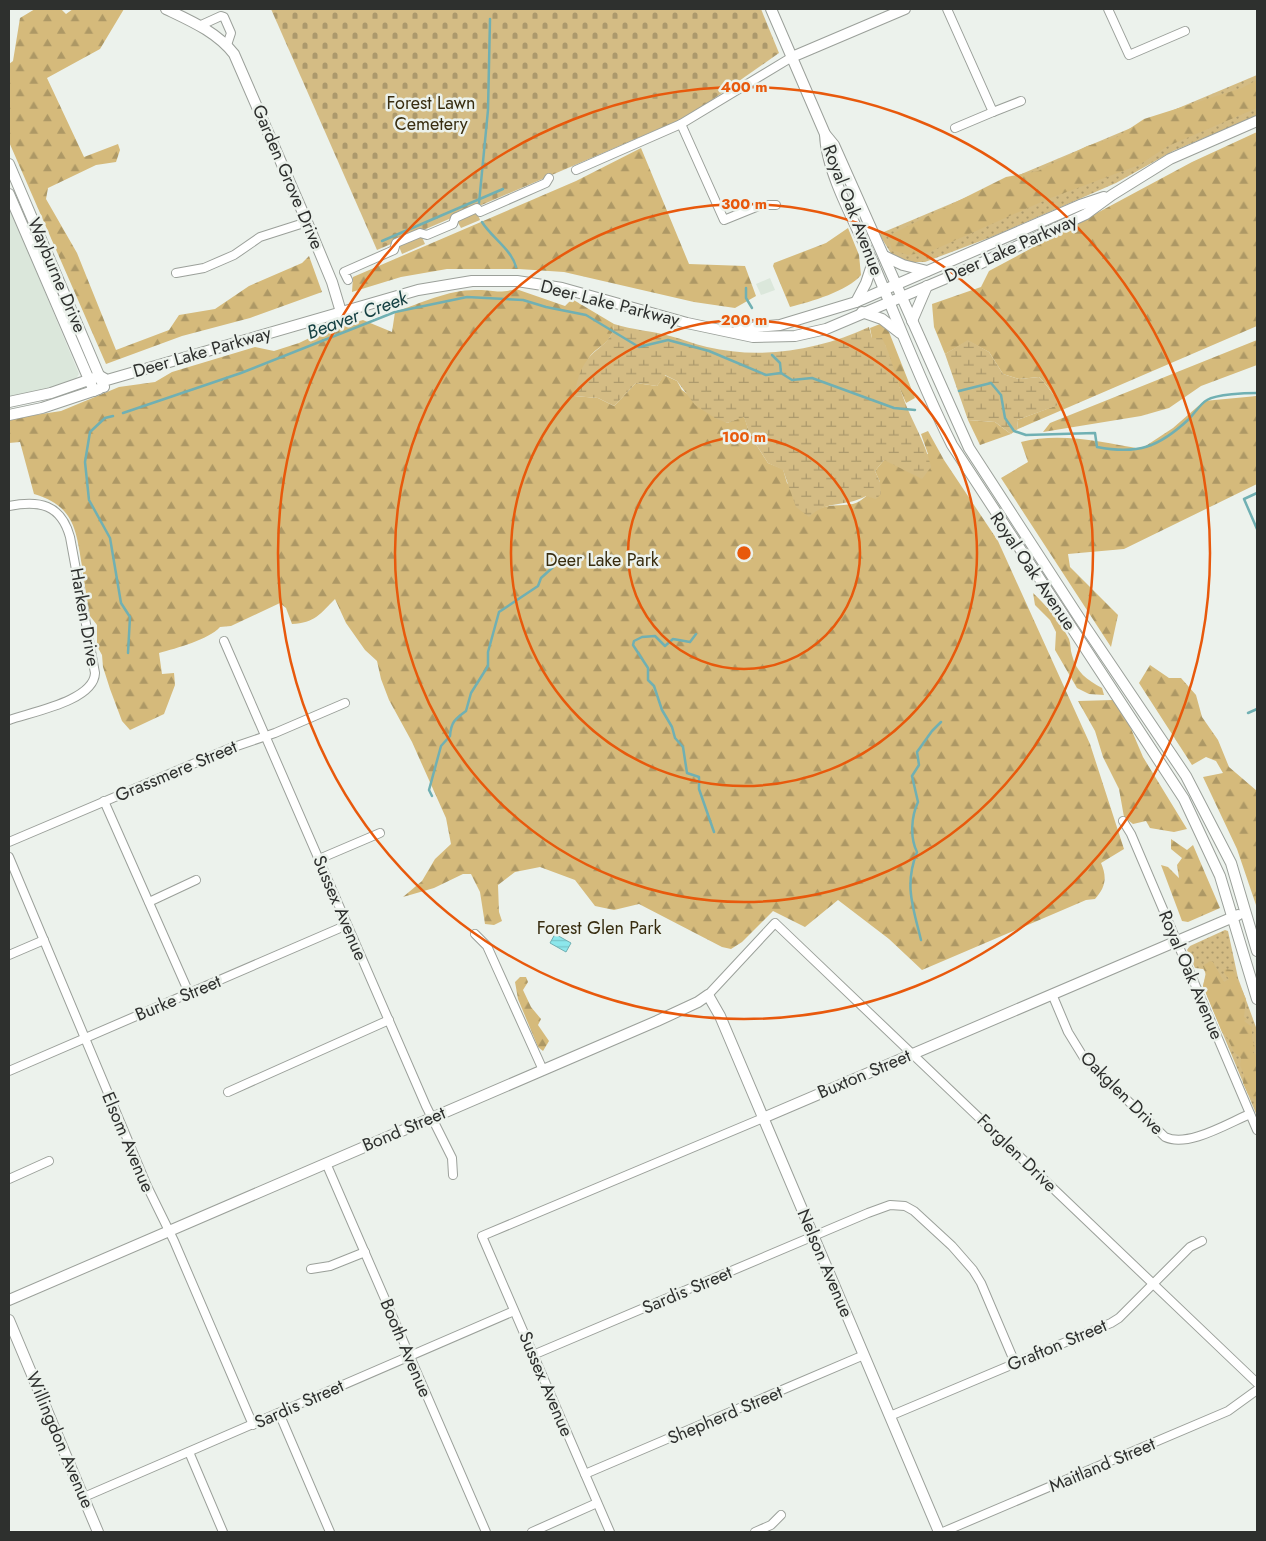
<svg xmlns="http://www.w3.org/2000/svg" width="1266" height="1541" font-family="Jost,sans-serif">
<defs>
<pattern id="grass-dots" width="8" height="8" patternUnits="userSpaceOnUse" patternTransform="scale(1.25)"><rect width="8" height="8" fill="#d4bc84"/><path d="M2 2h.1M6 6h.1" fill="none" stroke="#ac996c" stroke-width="1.8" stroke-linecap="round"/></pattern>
<pattern id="forest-firs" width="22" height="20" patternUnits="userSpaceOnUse" patternTransform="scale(1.25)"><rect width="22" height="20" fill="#d5ba7b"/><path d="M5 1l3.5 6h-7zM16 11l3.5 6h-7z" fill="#ad9865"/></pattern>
<pattern id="wetland-marsh" width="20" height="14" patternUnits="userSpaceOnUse" patternTransform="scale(1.25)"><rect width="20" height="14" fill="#d4bc84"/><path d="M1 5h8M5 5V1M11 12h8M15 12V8" fill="none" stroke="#ac996c"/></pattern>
<pattern id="cemetery-stones" width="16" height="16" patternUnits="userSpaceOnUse" patternTransform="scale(1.25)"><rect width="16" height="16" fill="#d4bc84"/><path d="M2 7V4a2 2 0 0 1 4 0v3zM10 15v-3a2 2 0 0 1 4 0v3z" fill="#ac996c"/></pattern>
<pattern id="water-rules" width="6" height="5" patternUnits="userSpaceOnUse" patternTransform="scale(1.25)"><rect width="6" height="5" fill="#8ce7ec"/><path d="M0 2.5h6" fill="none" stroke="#79c6cb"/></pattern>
</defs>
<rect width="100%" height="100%" fill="#ecf2ec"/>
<!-- built -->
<g fill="#dbe7db">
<polygon points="9,206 79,374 75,380 61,386 9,398"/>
<polygon points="770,278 775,290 761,295 756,284"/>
</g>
<!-- grass -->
<g fill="url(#grass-dots)">
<polygon points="1257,75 1257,116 1173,151 1116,183 994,236 925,262 908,262 892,255 879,234"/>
<polygon points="1225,930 1228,931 1238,978 1257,1030 1257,1116 1203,986 1206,972 1203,969 1195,968 1187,950 1190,946"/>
</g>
<!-- forest -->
<g fill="url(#forest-firs)">
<polygon points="35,9 61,9 66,14 73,9 124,9 100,49 47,78 84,157 118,144 120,150 116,162 96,165 48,188 46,199 77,253 116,350 169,330 179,315 215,309 249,286 302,263 309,256 322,292 250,318 182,336 106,364 9,142 9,64 13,61 20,18"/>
<polygon points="1257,80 1257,108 1168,146 1139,165 1048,199 929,252 908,255 892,250 888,236 1006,177 1038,171 1087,146 1117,137 1144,119 1242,88"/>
<path d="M1257,132V326L1018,429L1017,420L1063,403C1052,396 1049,386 1039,377L1019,379L1003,374L989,352L968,341L945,354L934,327L932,304L981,287L989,271L1192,162Z"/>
<polygon points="641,148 689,264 745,266 756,296 735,308 694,302 564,272 519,269 447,269 401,277 352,292 353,277 576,181"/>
<path d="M848,228L859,255L861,275C848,291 810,302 790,307L773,266L774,263L826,243Z"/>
<path d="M516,289L565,306L572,299L614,324C613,344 595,347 589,358C582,370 579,384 574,396L598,398L614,406L636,383L657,386L664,375L677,381L682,390L727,423L744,416L750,435L768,463L783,469L787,483L817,509C830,504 840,506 853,504C864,501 873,489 880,482L875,471L884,460L928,454L921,434L928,431L944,460L998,541L1090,744L1124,849L1101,863C1107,877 1106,887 1095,899L1086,900L922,970L889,939L838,900L805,927L773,911L742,942L731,949L722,947L639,904L614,910L595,906L575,880L540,867L515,872L498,885L499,912L502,921L494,925L485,924L480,892L471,874H463L434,888L403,897L422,881L435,859L451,844L446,818L412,742L389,700L381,679L377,661L365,650L346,623L335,599C320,614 315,623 292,624L286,608L280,603L231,626L220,627C208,640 177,648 159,653L162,674L174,673L175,685L164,714L130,730L122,721L110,689L103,667L102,655L97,646V625L90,616C87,599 84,582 82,566C76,529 74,506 34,494L20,442L9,443V419L61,411L119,387L155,382L172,372L255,347L274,351L299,343L322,332L363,320L392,332L395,312C421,303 450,289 478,290C495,290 497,294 516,289Z"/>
<polygon points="880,324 889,332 915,398 906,403 894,375 885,345 872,338 870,328"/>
<polygon points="1257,340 1257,365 1201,386 1169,408 1141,416 1043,432 1050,423"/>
<path d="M1257,396V484L1124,549L1068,554L1070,567L1118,615L1111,647L1001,478L1028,462L1021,442C1060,432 1102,442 1141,449L1173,428L1204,401Z"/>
<polygon points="968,420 995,422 1011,434 980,445"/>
<path d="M1033,593C1046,605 1061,623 1069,639C1071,644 1070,650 1072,655C1076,672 1087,680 1102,688L1104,695L1089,694L1077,688L1055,650L1056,632L1050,620L1035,605Z"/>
<polygon points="1150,665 1169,678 1181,678 1196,695 1202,717 1218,740 1229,767 1257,791 1257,908 1237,849 1203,777 1223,773 1216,761 1206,757 1192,765 1139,683"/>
<polygon points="1113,700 1126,717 1143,757 1187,829 1174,832 1150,828 1146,821 1133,824 1124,817 1119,789 1103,757 1095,731 1078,701"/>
<polygon points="1171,839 1187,850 1193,845 1220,908 1188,922 1182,921 1161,865 1168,867 1179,878 1177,865 1182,858 1171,849"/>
<polygon points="1210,961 1213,962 1224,982 1229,979 1224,973 1225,969 1233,970 1246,999 1244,1017 1247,1019 1244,1021 1252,1027 1252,1038 1255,1048 1253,1053 1257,1055 1257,1101 1248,1094 1243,1083 1244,1075 1240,1065 1241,1058 1234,1052 1226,1035 1222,1032 1203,986 1206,975 1203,966"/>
<polygon points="520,977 526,977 528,982 523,990 531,1007 541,1019 538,1025 549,1041 543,1051 538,1047 518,999 515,982"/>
</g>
<!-- wetland -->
<g fill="url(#wetland-marsh)">
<path d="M614,324C633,330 652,331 670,336C682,339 694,344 707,347C762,360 819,350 869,327L872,338H882C891,355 895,376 902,394C910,419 925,440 931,467L922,479L884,460L875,471L880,482L881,494L876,499L866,496C844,508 828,499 809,517L796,507L783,470L768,463L750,435L744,417L727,423L715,418L695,405L677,381L665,375L657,386L636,383L614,406L598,398L574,396C577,382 579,370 588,359C597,347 613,342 614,324Z"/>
<path d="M968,340L989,352L1003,374L1019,379L1039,377C1049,386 1051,396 1064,403L1017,420L1018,429L1011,434L995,422L968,420L945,354Z"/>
</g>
<!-- cemetery -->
<polygon fill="url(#cemetery-stones)" points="271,9 761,9 779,53 699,109 675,122 377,250"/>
<!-- pitch -->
<g fill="#d4bc84">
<polygon points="476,210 480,220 461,228 456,219"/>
<polygon points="421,235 425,244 402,254 398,244"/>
</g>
<!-- water -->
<polygon fill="url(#water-rules)" stroke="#70b0b3" points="555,934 571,943 566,952 550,943"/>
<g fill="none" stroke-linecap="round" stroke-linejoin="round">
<!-- stream -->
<g stroke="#70b0b3" stroke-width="2.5">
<polyline points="479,203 488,110 490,19"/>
<path d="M482,222C491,237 512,250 516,267"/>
<polyline points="382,241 503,189"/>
<polyline points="746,288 746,298 752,308"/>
<polyline points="772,355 780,363 781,373"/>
<path d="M959,391L991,383L1001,395L1005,418L1014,431L1026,435L1095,433L1097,447C1138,455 1159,447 1189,419C1194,414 1201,403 1207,400C1217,394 1246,393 1257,393"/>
<polyline points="123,413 241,373 395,312 467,297 523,300 546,307 586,315 639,347 668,340 709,351 766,375 781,373 792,380 812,378 894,408 915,410"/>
<polyline points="113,416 105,418 90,432 85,462 89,500 110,538 121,603 130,617 128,653"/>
<polyline points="1257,493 1244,499 1257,529"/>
<polyline points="696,634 690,642 673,639 665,646 655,636 642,637 634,641 633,645 648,668 648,680 654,686 662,710 672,727 675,738 683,747 687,773 699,777 699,789 714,832"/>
<polyline points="1248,713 1257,709"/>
<path d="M432,796L429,790L441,746L450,736C451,722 455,719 466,711L471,693L488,666V652L499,612L538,586L541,578L562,559"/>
<path d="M921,940C913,907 904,885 917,852C910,838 911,817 918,802L912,776L919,765L917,752L932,731L941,722"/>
</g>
<defs>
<g id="street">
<polyline points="947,9 993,112 955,128"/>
<polyline points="1108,9 1129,55 1185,31"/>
<polyline points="199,26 221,16 224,17 231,33 227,45"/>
<polyline points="993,112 1021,101"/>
<polyline points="681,124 724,220 761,205 776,205"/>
<polyline points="576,170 681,124 792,57"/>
<polyline points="176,273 204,268 234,255 260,237 307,222"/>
<polyline points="348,280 344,272 394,250 396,243 420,233 427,235 453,224 455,218 477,208 480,212 546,183 549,178"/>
<path d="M9,506C39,500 61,504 70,537L95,673C94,701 31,712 9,720"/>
<polyline points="224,641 426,1106 452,1158 453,1175"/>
<polyline points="104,801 189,993"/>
<polyline points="1123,821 1131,834 1257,1130"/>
<polyline points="9,842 228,749 275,733 345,703"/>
<polyline points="9,857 147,1186 174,1241 253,1425"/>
<polyline points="319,859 380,833"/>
<polyline points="149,902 196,880"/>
<polyline points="475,934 487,946 543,1070"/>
<polyline points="9,955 44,940"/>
<path d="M1052,994L1068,1032L1084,1058L1165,1137C1188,1148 1228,1123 1250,1114"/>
<polyline points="708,995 775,923 1257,1383"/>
<polyline points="9,1071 347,925"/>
<polyline points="228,1092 389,1020"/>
<polyline points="326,1163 486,1532"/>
<polyline points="9,1179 49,1161"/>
<polyline points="311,1269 330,1266 365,1252"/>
<polyline points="533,1355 868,1213 890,1205 905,1206 914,1211 952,1246 973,1270 981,1283 1015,1363"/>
<polyline points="279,1413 330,1532"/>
<polyline points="890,1416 1111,1323 1119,1318 1190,1247 1202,1241"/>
<polyline points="189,1452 223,1532"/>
<polyline points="585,1474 864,1355"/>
<polyline points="84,1497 514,1311"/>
<polyline points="532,1532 597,1503"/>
<polyline points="610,1532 482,1236 763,1118"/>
<polyline points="755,1532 771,1525 781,1515"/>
<polyline points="943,1532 1228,1411 1257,1390"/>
</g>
<g id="secondary">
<path d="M166,9C191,21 217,32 234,54L307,222L332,282L341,312"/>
<polyline points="771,9 825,134 834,145 969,448 1080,619 1186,776 1231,863 1257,951"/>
<polyline points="792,57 905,9"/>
<path d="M825,134C826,173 857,226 873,263C899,324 922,386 952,445L1184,799L1220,876L1257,999"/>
<polyline points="9,164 104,387"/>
<polyline points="9,194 94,391"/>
<polyline points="884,256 903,265 927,271"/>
<polyline points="856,302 866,283 873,262"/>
<polyline points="862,312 882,319 900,333"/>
<polyline points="912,321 927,286"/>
<polyline points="737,331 757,327 780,325 856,302 1080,205 1104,197"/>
<polyline points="9,402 51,393 100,376 107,380 418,290 472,281 517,281 562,288 687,323 753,337 795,336 826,329 975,266 1086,214 1112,195 1170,159 1257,121"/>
<polyline points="9,415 42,408 99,389"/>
<polyline points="763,1118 1238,915"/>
<polyline points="9,1300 657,1021 698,1002 708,995 720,1016 939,1532"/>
<polyline points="9,1320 98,1532"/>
</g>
</defs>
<!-- street casing -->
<use href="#street" stroke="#9ba09a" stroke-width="10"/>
<!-- secondary casing -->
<use href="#secondary" stroke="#9ba09a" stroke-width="12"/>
<!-- street -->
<use href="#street" stroke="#fff" stroke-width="8"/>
<!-- secondary -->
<use href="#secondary" stroke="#fff" stroke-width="10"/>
</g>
<!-- distance rings -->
<g fill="none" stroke="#e8590c" stroke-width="2.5">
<circle cx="744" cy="553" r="116"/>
<circle cx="744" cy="553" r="233"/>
<circle cx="744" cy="553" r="349"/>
<circle cx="744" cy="553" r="466"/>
</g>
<g text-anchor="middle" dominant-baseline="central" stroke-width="5" stroke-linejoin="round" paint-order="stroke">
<!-- park labels -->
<g font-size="18" fill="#382d10" stroke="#ecf2ec">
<text x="431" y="103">Forest Lawn<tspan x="431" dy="21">Cemetery</tspan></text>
<text x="602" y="560">Deer Lake Park</text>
<text x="599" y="928">Forest Glen Park</text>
</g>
<!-- street labels -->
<g font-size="18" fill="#2e302e" stroke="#ecf2ec">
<text transform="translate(288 177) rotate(67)">Garden Grove Drive</text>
<text transform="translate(853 210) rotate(69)">Royal Oak Avenue</text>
<text transform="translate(1011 248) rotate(-24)">Deer Lake Parkway</text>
<text transform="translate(57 275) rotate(67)">Wayburne Drive</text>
<text transform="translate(610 303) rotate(14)">Deer Lake Parkway</text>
<text transform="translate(202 352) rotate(-16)">Deer Lake Parkway</text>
<text transform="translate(1033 571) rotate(56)">Royal Oak Avenue</text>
<text transform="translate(85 617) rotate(80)">Harken Drive</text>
<text transform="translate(176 771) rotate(-23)">Grassmere Street</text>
<text transform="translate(340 908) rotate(67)">Sussex Avenue</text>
<text transform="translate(1191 975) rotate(67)">Royal Oak Avenue</text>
<text transform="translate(178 998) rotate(-23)">Burke Street</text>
<text transform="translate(864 1074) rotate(-23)">Buxton Street</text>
<text transform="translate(1122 1093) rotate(45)">Oakglen Drive</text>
<text transform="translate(404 1129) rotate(-23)">Bond Street</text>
<text transform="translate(128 1142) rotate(67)">Elsom Avenue</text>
<text transform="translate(1017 1153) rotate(44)">Forglen Drive</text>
<text transform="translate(825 1263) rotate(67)">Nelson Avenue</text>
<text transform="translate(687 1290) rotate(-23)">Sardis Street</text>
<text transform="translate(1057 1345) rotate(-23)">Grafton Street</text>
<text transform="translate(406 1348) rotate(67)">Booth Avenue</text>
<text transform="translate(546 1384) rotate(67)">Sussex Avenue</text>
<text transform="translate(299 1404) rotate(-24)">Sardis Street</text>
<text transform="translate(725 1415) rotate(-23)">Shepherd Street</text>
<text transform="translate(60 1440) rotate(67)">Willingdon Avenue</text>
<text transform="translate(1102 1465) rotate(-23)">Maitland Street</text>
</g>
<!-- water labels -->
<g font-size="19" font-style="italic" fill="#164143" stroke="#ecf2ec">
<text transform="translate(357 315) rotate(-20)">Beaver Creek</text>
</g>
</g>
<circle cx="744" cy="553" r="8" fill="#e8590c" stroke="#ecf2ec" stroke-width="2.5"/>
<g font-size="15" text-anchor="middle" font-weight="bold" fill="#e8590c" stroke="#ecf2ec" stroke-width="5" stroke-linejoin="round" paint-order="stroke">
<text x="744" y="92">400 m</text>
<text x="744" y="209">300 m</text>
<text x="744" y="325">200 m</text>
<text x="744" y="442">100 m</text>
</g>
<!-- border -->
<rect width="1266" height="1541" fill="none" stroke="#2e302e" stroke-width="20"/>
</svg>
